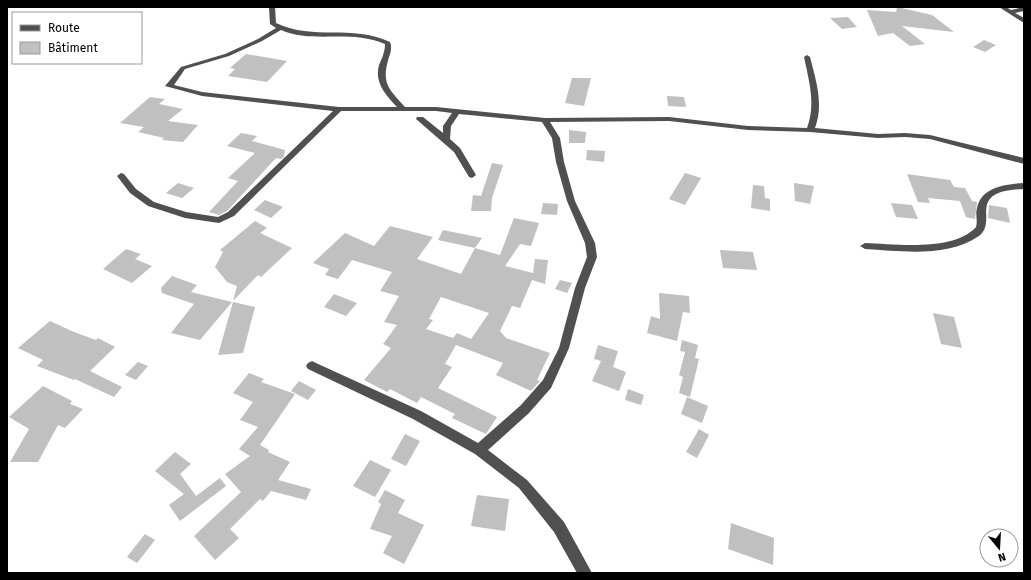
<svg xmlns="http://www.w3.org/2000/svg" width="1031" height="580" font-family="'Fira Sans',sans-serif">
<rect width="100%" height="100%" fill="#fff"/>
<!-- building -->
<g fill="#c0c0c0" fill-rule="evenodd">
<polygon points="897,7 932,15 954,32 902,26 925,44 910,46 893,33 878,36 867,10 896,12"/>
<polygon points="848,17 857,27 842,29 830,18"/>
<polygon points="984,40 996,45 985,52 973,47"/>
<polygon points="246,54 287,61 267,82 228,76 235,69 230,68"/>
<polygon points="572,78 591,78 584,106 565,103"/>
<polygon points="667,96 684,97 686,107 668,106"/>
<polygon points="150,97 165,99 159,104 183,109 168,121 198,125 183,142 162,140 164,138 138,132 144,127 120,123"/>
<polygon points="569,130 586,132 585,143 569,143"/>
<polygon points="241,133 257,136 252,141 285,150 284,157 281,159 276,158 227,211 219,215 209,212 238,181 228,178 255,153 227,146"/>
<polygon points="587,150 605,151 604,162 586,160"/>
<polygon points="492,163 503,165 492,198 491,211 471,211 473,195 481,196"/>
<polygon points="685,173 701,178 685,205 669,199"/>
<polygon points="907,174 950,180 954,187 965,188 972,201 977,202 975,219 966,217 960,201 928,198 930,203 918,202"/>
<polygon points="178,183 194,188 182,198 166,193"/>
<polygon points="794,183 814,186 810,204 795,201"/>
<polygon points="753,185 764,186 765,198 770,199 770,211 751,208"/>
<polygon points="265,200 283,207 271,218 254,210"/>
<polygon points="543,203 558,204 557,215 541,214"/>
<polygon points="891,203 912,205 918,219 896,217"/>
<polygon points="989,205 1007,208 1010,223 988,218"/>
<path d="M514,218L539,223L531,246L520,244L505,266L533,273L535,259L548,260L545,284L532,280L520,308L512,306L500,331L506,338L550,353L537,380L540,381L531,391L496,375L503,363L456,345L445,364L452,367L438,388L497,417L486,434L452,418L455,414L421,397L417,403L390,389L387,392L364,380L391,348L383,344L397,325L384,322L399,296L380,291L392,272L352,260L338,279L325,275L329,269L313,263L345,233L374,246L390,226L433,237L417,259L461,274L475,248L500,255ZM441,297L489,313L471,339L457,333L453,338L426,329L433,320L429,319Z"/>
<polygon points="255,221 267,228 260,233 292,248 261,277 258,275 233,301 237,286 227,282 215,267 223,252 220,250"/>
<polygon points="443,230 482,238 475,248 438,240"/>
<polygon points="126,249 141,254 135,259 152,266 132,283 103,269"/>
<polygon points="720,250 753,252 757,270 723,268"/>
<polygon points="172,276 197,285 191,292 232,302 200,340 171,333 194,304 162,293 161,288"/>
<polygon points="560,280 572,283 567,293 555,289"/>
<polygon points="659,293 689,296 690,313 683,312 677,341 647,333 651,316 660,319"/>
<polygon points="334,294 357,303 346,316 324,307"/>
<polygon points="233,302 255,307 243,353 218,355"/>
<polygon points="933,313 954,317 962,348 941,344"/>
<polygon points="50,321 74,332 96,340 98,338 115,347 90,371 122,387 114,397 75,379 74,380 37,366 43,360 18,348"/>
<polygon points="682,340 698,345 695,358 699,359 690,397 679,393 683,377 679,375 685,352 680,351"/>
<polygon points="598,345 618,351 613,367 626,372 619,391 592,381 601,361 594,359"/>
<polygon points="138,362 148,366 136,380 125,375"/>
<polygon points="249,373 264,379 261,382 295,394 260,445 269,450 268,452 290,462 278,480 311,489 306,500 271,491 263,501 260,499 230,529 239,538 215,560 194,536 241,492 225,474 250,456 239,449 258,427 240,420 253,402 233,393"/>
<polygon points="299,381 316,390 308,400 291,391"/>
<polygon points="43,386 72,401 70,404 83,409 65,428 58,425 38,462 10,462 29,429 9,417"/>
<polygon points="628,389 644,395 641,405 625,400"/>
<polygon points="687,397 708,406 702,423 681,414"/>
<polygon points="699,429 709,435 697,458 686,452"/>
<polygon points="405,434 420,441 406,466 391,459"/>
<polygon points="175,452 191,464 180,474 196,496 220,478 226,486 180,521 169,505 184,494 155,471"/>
<polygon points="370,460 391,470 375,497 353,486"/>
<polygon points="385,490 405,500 398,513 424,525 404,564 383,553 392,536 370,529 381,504 378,502"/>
<polygon points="477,495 509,499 505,531 471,526"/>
<polygon points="731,523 774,538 773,565 728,549"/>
<polygon points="145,534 155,540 137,563 127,557"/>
</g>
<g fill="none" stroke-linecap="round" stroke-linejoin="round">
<!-- minor -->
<g fill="#505050" fill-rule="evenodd">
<path d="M269,7H275L276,23C314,41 351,24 390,42C392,47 391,52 389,57C381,83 388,88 405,107H436L545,118L669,117L748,126L807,128C816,104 809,81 804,57L807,55L810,57C816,81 824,104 815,128L878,134L905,133L930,135L1024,158V164L930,139L905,137L878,138L810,132L748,130L669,121L550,122L560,138L564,162L575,201L595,243L597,257L585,288L569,348L551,388L529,413L488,450L527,480L564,522L592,573H577L554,532L519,488L475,454L413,419L308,369L306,366L308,363L312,361L316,363L421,411L478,443L521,405L543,380L559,348L575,288L587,257L585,243L567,201L556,162L552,138L542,122L459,114L451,126L450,139L460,148L476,175L472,178L469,177L454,152L416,119L417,117H423L443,133V126L452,113L436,111H341L234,216L219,223L185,218L148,206L130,193L117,176L121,173L124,174L136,189L154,202L186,212L218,217L228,212L333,111L202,96L165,86L181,67L225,54L258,39L276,28L270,24ZM281,30C312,44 350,29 385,44C385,52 382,58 379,65C374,83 386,95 397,107H339L202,92L174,85L185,69L229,56L262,41Z"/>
<polygon points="999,7 1006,7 1011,10 1024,7 1024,11 1015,13 1024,18 1024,23"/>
<path d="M1024,183V189C964,191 999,221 979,236C947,258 901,251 865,249L860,246L865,243C896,244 953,252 976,227C978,221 975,214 977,208C981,187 1006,184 1024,183Z"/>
</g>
</g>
<!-- border -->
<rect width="1031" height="580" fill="none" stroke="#000000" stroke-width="16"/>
<!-- legend -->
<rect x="12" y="12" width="130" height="52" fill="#ffffff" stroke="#999999"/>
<rect x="20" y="25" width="20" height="6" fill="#505050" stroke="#999999"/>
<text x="48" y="32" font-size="12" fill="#000000">Route</text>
<rect x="20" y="42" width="20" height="12" fill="#c0c0c0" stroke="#999999"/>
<text x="48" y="52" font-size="12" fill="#000000">Bâtiment</text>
<!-- north arrow -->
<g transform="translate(999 548) rotate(162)"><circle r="19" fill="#ffffff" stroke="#999999"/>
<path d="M0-3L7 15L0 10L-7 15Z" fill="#000000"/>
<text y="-6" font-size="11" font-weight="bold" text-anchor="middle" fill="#000000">N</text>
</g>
</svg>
